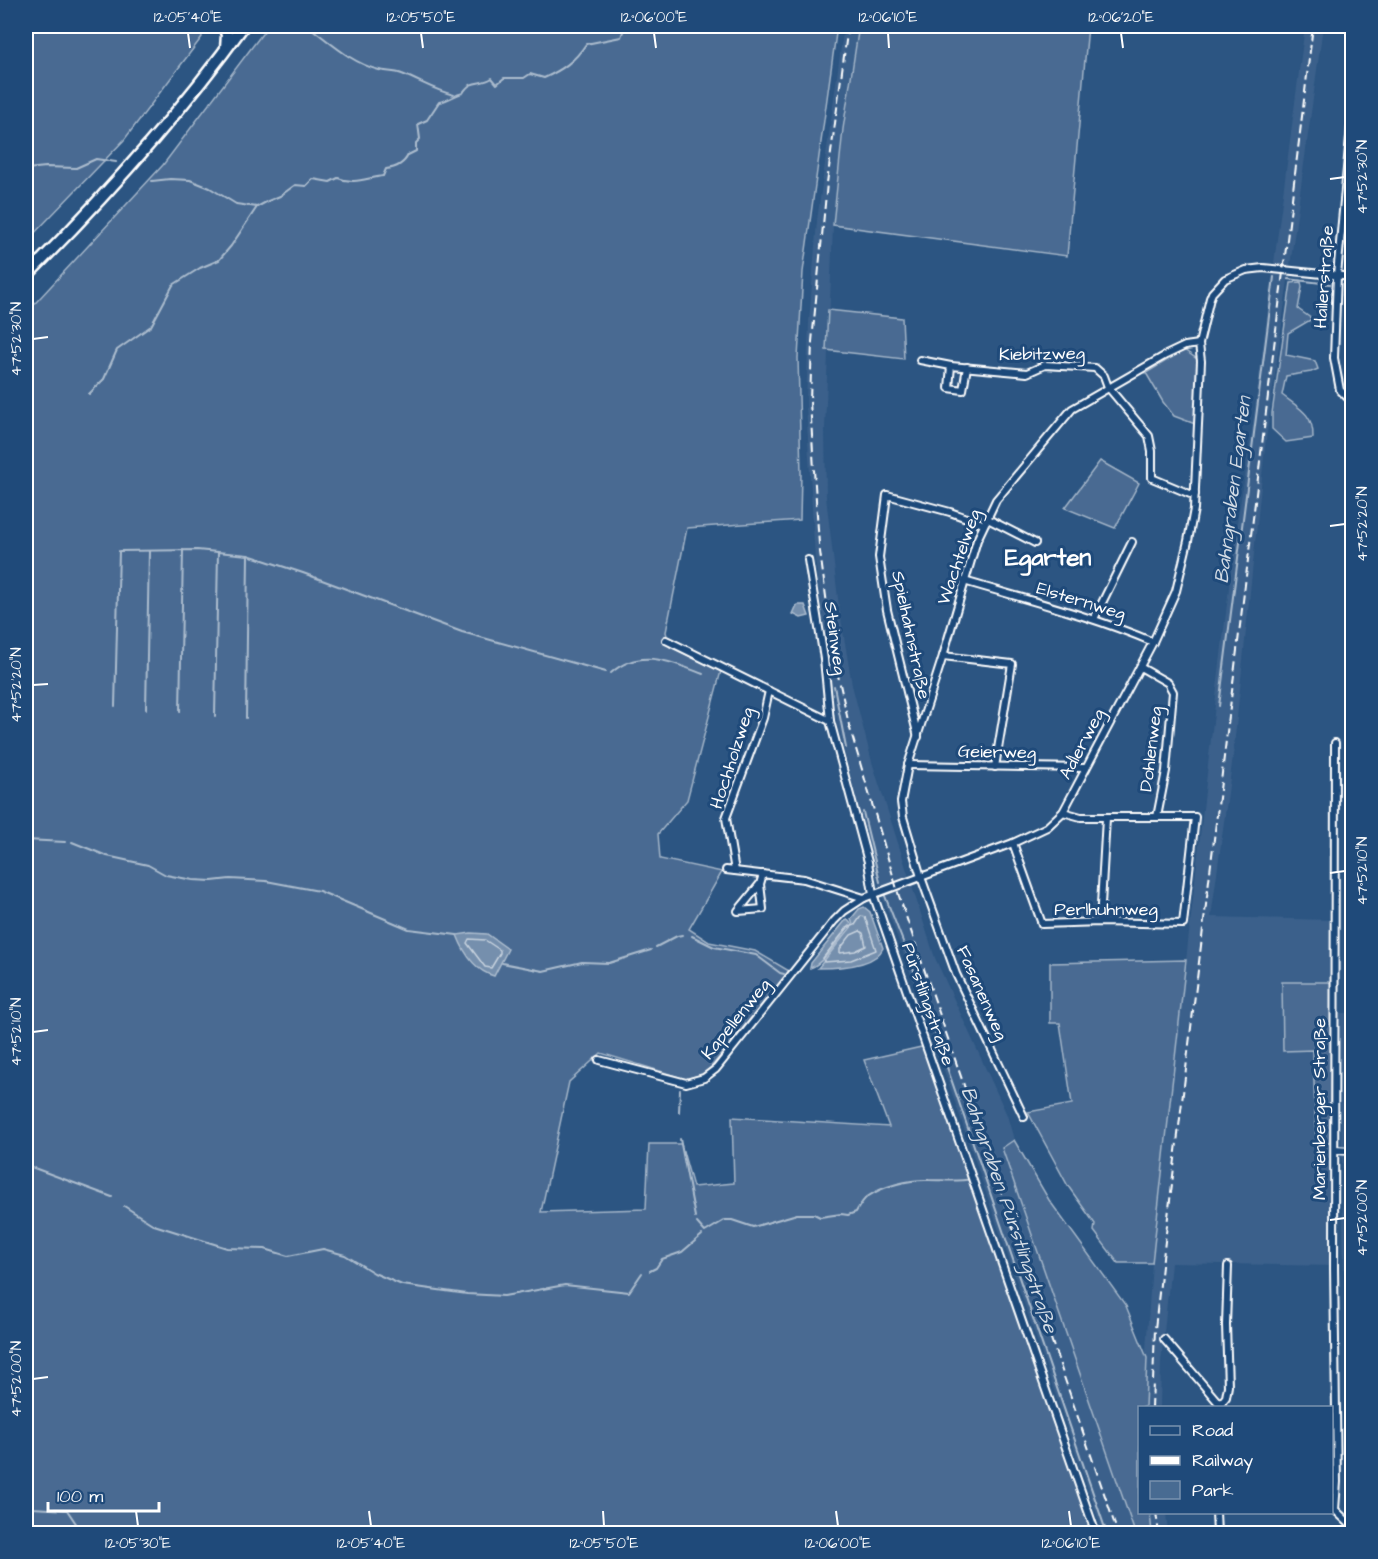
<svg xmlns="http://www.w3.org/2000/svg" width="1378" height="1559" font-family="'Architects Daughter',sans-serif">
<rect width="100%" height="100%" fill="#2c5582"/>
<filter id="ink" filterUnits="userSpaceOnUse"><feTurbulence type="fractalNoise" baseFrequency=".0167" numOctaves="2"/><feDisplacementMap in="SourceGraphic" scale="12" xChannelSelector="R" yChannelSelector="G"/><feConvolveMatrix kernelMatrix="1 2 1 2 8 2 1 2 1" color-interpolation-filters="sRGB"/></filter>
<g filter="url(#ink)">
<!-- built -->
<g fill="#3b618b">
<polygon points="844,26 859,26 843,129 833,225 825,428 826,497 839,607 852,685 872,762 935,958 1007,1115 1014,1140 1002,1148 1135,1533 1103,1533 908,965 881,894 837,723 815,559 806,404 809,323 817,221"/>
<polygon points="1305,26 1323,26 1265,447 1233,756 1211,917 1331,920 1339,1266 1171,1263 1161,1362 1160,1407 1145,1408 1146,1350 1152,1263 1209,756 1236,529 1250,446"/>
<polygon points="1339,1013 1352,1013 1352,1273 1344,1273"/>
<polygon points="1150,1513 1166,1513 1168,1533 1152,1533"/>
</g>
<!-- green -->
<g fill="#486b92" stroke="#a4b5c8" stroke-width="1.5">
<polygon points="26,26 200,26 202,37 124,140 26,242"/>
<polygon points="268,26 837,26 803,272 798,358 801,473 800,520 687,528 666,632 670,647 721,671 687,800 658,834 660,859 722,872 689,929 709,942 755,951 789,971 711,1067 702,1074 686,1079 601,1053 569,1082 541,1212 646,1209 649,1144 681,1144 693,1187 734,1183 732,1117 889,1127 864,1060 926,1046 1096,1533 26,1533 26,313 163,165"/>
<polygon points="859,26 1088,26 1067,256 833,225 843,129"/>
<path d="M1301,282L1302,287L1298,309L1312,319L1288,333L1286,355L1315,361L1318,369L1311,372L1286,376L1282,395C1299,408 1314,414 1313,438L1286,442L1272,429V413L1291,283Z"/>
<polygon points="828,310 902,318 904,359 826,350"/>
<polygon points="1184,350 1197,359 1195,424 1174,416 1163,402 1146,373"/>
<polygon points="1100,461 1139,483 1115,528 1065,508"/>
<polygon points="1186,960 1152,1263 1118,1263 1094,1231 1095,1224 1068,1186 1028,1112 1072,1104 1060,1023 1050,1023 1050,963"/>
<polygon points="1282,982 1331,982 1330,1143 1316,1143 1313,1050 1283,1051"/>
<polygon points="1014,1140 1049,1200 1126,1306 1147,1358 1145,1407 1140,1408 1140,1512 1150,1513 1152,1533 1135,1533 1002,1148"/>
</g>
<!-- water -->
<g fill="#748fad" stroke="#acbcce" stroke-width="1.5">
<polygon points="797,605 805,605 809,616 801,618 793,614"/>
<path d="M864,907L870,912L883,948C875,967 835,968 818,968L853,925L851,919L859,909Z"/>
<path d="M848,920L851,924C843,935 823,965 810,968L811,963L845,921Z"/>
<path d="M471,933L487,934L508,949L494,976C475,971 464,953 457,935Z"/>
</g>
<g fill="none" stroke-linecap="round" stroke-linejoin="round">
<!-- shore -->
<g stroke="#c7d2de" stroke-width="1.5">
<polygon points="861,916 865,917 876,950 851,960 824,962 823,958 847,928 855,925"/>
<polygon points="860,931 863,933 866,946 855,951 840,953 840,949 851,935"/>
<polygon points="469,939 485,940 500,950 500,953 491,968 485,967 467,943"/>
</g>
<!-- stream -->
<g stroke="#acbcce" stroke-width="2">
<path d="M308,26C330,42 351,63 379,70C387,72 395,71 402,74C420,81 436,91 454,95"/>
<polyline points="649,26 650,27 660,26"/>
<polyline points="26,169 46,167 76,168 96,159 116,162"/>
<polyline points="152,181 170,179 190,180 210,188 236,204 257,207"/>
<polyline points="1288,279 1330,284"/>
<path d="M89,394L104,379L117,350L151,326L173,285L200,268L219,260L231,246L257,207L268,201L280,196L295,185L306,186L313,179L330,182L338,178C354,185 366,178 383,176L386,169C395,168 404,164 408,155L416,151V143L420,139L418,124L427,120L439,102C448,101 454,95 463,93C472,78 481,86 492,78L497,84L504,78H524L530,74L544,78C562,70 575,61 586,44L621,37L624,29L635,30L636,26"/>
<path d="M611,673C640,647 671,662 703,674"/>
<polyline points="834,686 846,748"/>
<polyline points="115,706 119,551 197,550 248,555 303,573 462,632 606,672"/>
<polyline points="1219,706 1274,277"/>
<polyline points="146,709 149,551"/>
<polyline points="180,712 183,550"/>
<polyline points="215,716 218,552"/>
<polyline points="246,718 248,555"/>
<polyline points="863,812 880,882"/>
<polyline points="26,840 65,842"/>
<polyline points="72,842 107,856 148,865 166,875 193,880 212,881 230,879 266,881 319,891 409,929 457,935"/>
<polyline points="885,896 911,962 1107,1534"/>
<polyline points="692,936 714,947 756,955 780,973 784,974"/>
<polyline points="656,947 677,936 682,935"/>
<polyline points="502,963 543,971 582,962 609,963 651,950"/>
<polyline points="679,1112 680,1090"/>
<polyline points="680,1139 695,1217"/>
<polyline points="26,1165 112,1197"/>
<polyline points="124,1206 154,1225 227,1248 265,1249 288,1256 323,1249 345,1255 374,1273 402,1285 467,1294 504,1296 565,1285 629,1292 642,1273"/>
<path d="M697,1223L705,1232L725,1220H732L753,1227L797,1214H814L820,1217L841,1214L848,1215L856,1212C859,1207 862,1201 867,1197C883,1186 910,1179 929,1180C944,1180 957,1182 971,1179"/>
<polyline points="650,1271 656,1268 662,1259 682,1252 702,1235"/>
<polyline points="26,1495 29,1498 32,1508 67,1510 83,1534"/>
</g>
<defs>
<g id="street">
<polyline points="1352,115 1337,275 1334,358 1340,390 1347,397 1352,398"/>
<polyline points="920,360 951,366 1027,373 1045,365 1095,368 1104,376 1108,387 1149,436 1152,451 1152,478 1190,494 1195,494"/>
<polyline points="951,366 949,388 963,390 967,367"/>
<polyline points="986,518 1035,543"/>
<polyline points="808,560 824,659 830,721 868,862 873,894 1096,1534"/>
<path d="M964,581C1028,600 1092,616 1153,642"/>
<polyline points="1094,619 1132,542"/>
<polyline points="666,640 830,721"/>
<polyline points="943,656 1012,664 995,767"/>
<polyline points="1140,667 1168,683 1173,692 1166,771 1157,817"/>
<polyline points="918,737 887,610 879,557 887,495 950,512 983,524"/>
<polyline points="1335,743 1334,1269 1337,1482 1335,1510"/>
<polyline points="908,765 1086,768"/>
<polyline points="1013,843 1042,924 1100,922 1183,924 1195,817 1081,817 1063,812"/>
<polyline points="726,870 804,879 864,898 1013,843 1047,827 1063,812 1153,642 1176,591 1188,541 1194,509 1201,361 1199,344 1210,298 1212,293 1225,279 1246,270 1263,268 1352,277"/>
<polyline points="735,871 726,818 763,718 769,691"/>
<polyline points="760,884 738,911 763,909 760,884 763,874"/>
<polyline points="1100,922 1106,818"/>
<polyline points="599,1060 686,1083 704,1078 716,1069 834,921 844,911 864,898"/>
<polyline points="1024,1117 956,974 921,877 903,817 901,802 908,765 943,656 977,540 996,500 1072,409 1166,355 1185,346 1199,344"/>
<polyline points="1335,1150 1352,1151"/>
<polyline points="1164,1339 1223,1408"/>
<polyline points="1217,1408 1226,1397 1228,1386 1226,1325 1228,1266"/>
<polyline points="1334,1509 1352,1526"/>
<polyline points="1216,1512 1217,1534"/>
<polyline points="1351,1534 1352,1532"/>
</g>
<g id="highway">
<polyline points="224,26 227,35 226,48"/>
<path d="M26,276C104,198 178,116 243,26"/>
</g>
</defs>
<!-- street casing -->
<use href="#street" stroke="#fff" stroke-width="10"/>
<!-- highway casing -->
<use href="#highway" stroke="#fff" stroke-width="15"/>
<!-- street -->
<use href="#street" stroke="#1f4a7a" stroke-width="6"/>
<!-- highway -->
<use href="#highway" stroke="#1f4a7a" stroke-width="10"/>
<!-- rail -->
<g stroke="#fff" stroke-width="2" stroke-dasharray="9 4.5" stroke-linecap="butt">
<polyline points="848,26 827,183 812,342 810,401 814,470 819,544 834,657 849,725 899,896 1118,1534"/>
<polyline points="1152,1408 1155,1329 1162,1266 1313,26"/>
<polyline points="1156,1512 1159,1534"/>
</g>
</g>
</g>
<!-- ticks -->
<path fill="none" stroke="#fff" stroke-width="2" d="M188,33L190,48M421,33L423,48M654,33L656,48M888,33L889,48M1121,33L1123,48M1330,179L1345,177M33,339L48,337M1330,526L1345,524M33,685L48,684M1330,873L1345,871M33,1032L48,1030M1330,1220L1345,1218M33,1379L48,1377M136,1511L138,1526M369,1511L371,1526M603,1511L604,1526M836,1511L838,1526M1069,1511L1071,1526"/>
<g text-anchor="middle" dominant-baseline="central" stroke-width="6" stroke-linejoin="round" paint-order="stroke">
<!-- street labels -->
<g font-size="18" fill="#fff" stroke="#1f4a7a">
<text transform="translate(1324 277) rotate(-86)">Hailerstraße</text>
<text transform="translate(1042 354) rotate(-1)">Kiebitzweg</text>
<text transform="translate(959 557) rotate(-71)">Wachtelweg</text>
<text transform="translate(1081 601) rotate(17)">Elsternweg</text>
<text transform="translate(911 635) rotate(78)">Spielhahnstraße</text>
<text transform="translate(835 638) rotate(82)">Steinweg</text>
<text transform="translate(1082 744) rotate(-62)">Adlerweg</text>
<text transform="translate(1151 749) rotate(-83)">Dohlenweg</text>
<text transform="translate(997 752) rotate(1)">Geierweg</text>
<text transform="translate(732 758) rotate(-72)">Hochholzweg</text>
<text x="1106" y="909">Perlhuhnweg</text>
<text transform="translate(982 993) rotate(66)">Fasanenweg</text>
<text transform="translate(928 1004) rotate(71)">Pürstlingstraße</text>
<text transform="translate(736 1019) rotate(-51)">Kapellenweg</text>
<text transform="translate(1319 1109) rotate(-90)">Marienberger Straße</text>
</g>
<!-- water labels -->
<g font-size="20" font-style="italic" fill="#d5dde6" stroke="#1f4a7a">
<text transform="translate(1233 490) rotate(-83)">Bahngraben Egarten</text>
<text transform="translate(1009 1210) rotate(71)">Bahngraben Pürstlingstraße</text>
</g>
<!-- district labels -->
<g font-size="24" font-weight="bold" fill="#fff" stroke="#1f4a7a">
<text x="1048" y="558">Egarten</text>
</g>
</g>
<!-- margin -->
<rect width="1378" height="1559" fill="none" stroke="#1f4a7a" stroke-width="66"/>
<!-- legend -->
<rect x="1138" y="1406" width="195" height="108" fill="#1f4a7a" stroke="#7992af" stroke-width="1.5"/>
<rect x="1150" y="1426" width="30" height="9" fill="#1f4a7a" stroke="#7992af" stroke-width="1.5"/>
<text x="1192" y="1436" font-size="18" fill="#ffffff">Road</text>
<rect x="1150" y="1456" width="30" height="9" fill="#ffffff" stroke="#7992af" stroke-width="1.5"/>
<text x="1192" y="1466" font-size="18" fill="#ffffff">Railway</text>
<rect x="1150" y="1481" width="30" height="18" fill="#486b92" stroke="#7992af" stroke-width="1.5"/>
<text x="1192" y="1496" font-size="18" fill="#ffffff">Park</text>
<!-- scale -->
<path d="M48 1502v9h111v-9" fill="none" stroke="#ffffff" stroke-width="3"/>
<text x="57" y="1502" font-size="18" fill="#ffffff" stroke="#1f4a7a" stroke-width="4.5" paint-order="stroke">100 m</text>
<rect x="33" y="33" width="1312" height="1493" fill="none" stroke="#fff" stroke-width="2"/>
<g font-size="15" text-anchor="middle" fill="#fff">
<text x="188" y="22">12°05'40"E</text>
<text x="421" y="22">12°05'50"E</text>
<text x="654" y="22">12°06'00"E</text>
<text x="888" y="22">12°06'10"E</text>
<text x="1121" y="22">12°06'20"E</text>
<text transform="translate(1362 177) rotate(-90)" y="5">47°52'30"N</text>
<text transform="translate(16 339) rotate(-90)" y="5">47°52'30"N</text>
<text transform="translate(1362 524) rotate(-90)" y="5">47°52'20"N</text>
<text transform="translate(16 685) rotate(-90)" y="5">47°52'20"N</text>
<text transform="translate(1362 871) rotate(-90)" y="5">47°52'10"N</text>
<text transform="translate(16 1032) rotate(-90)" y="5">47°52'10"N</text>
<text transform="translate(1362 1218) rotate(-90)" y="5">47°52'00"N</text>
<text transform="translate(16 1379) rotate(-90)" y="5">47°52'00"N</text>
<text x="138" y="1548">12°05'30"E</text>
<text x="371" y="1548">12°05'40"E</text>
<text x="604" y="1548">12°05'50"E</text>
<text x="838" y="1548">12°06'00"E</text>
<text x="1071" y="1548">12°06'10"E</text>
</g>
</svg>
